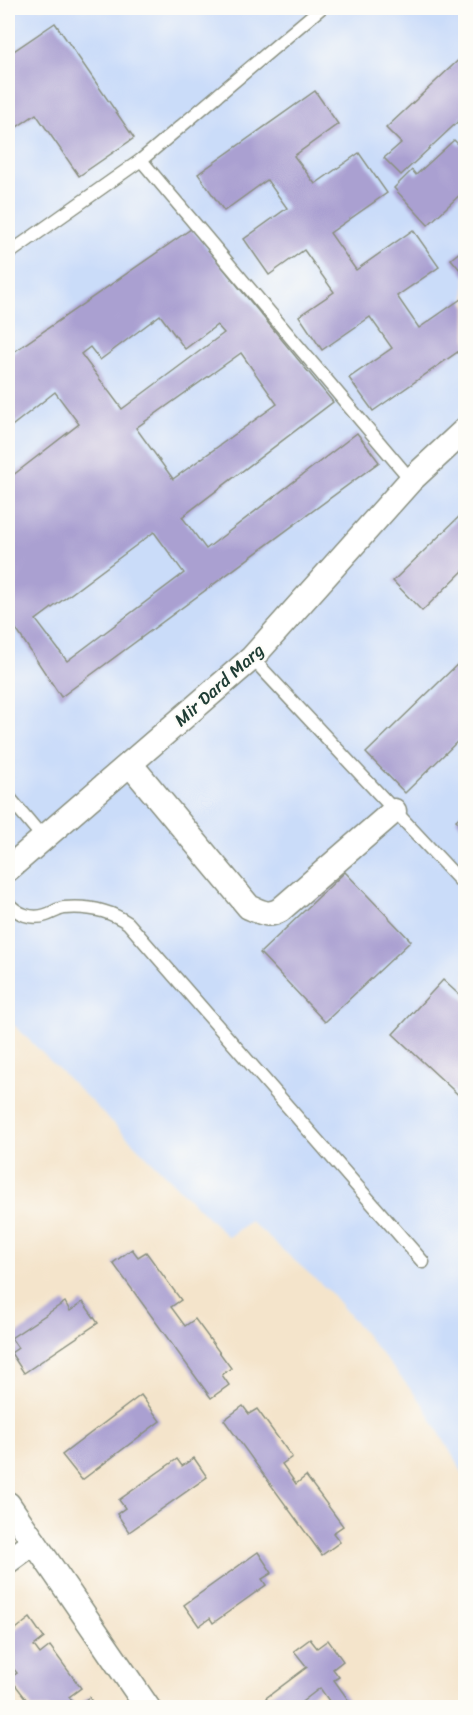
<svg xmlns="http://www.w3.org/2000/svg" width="473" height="1715" font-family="Sriracha,sans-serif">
<rect width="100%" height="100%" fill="#fdfcf7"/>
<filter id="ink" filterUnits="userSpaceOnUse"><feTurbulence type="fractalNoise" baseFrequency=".0167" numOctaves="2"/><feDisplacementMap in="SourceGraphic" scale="12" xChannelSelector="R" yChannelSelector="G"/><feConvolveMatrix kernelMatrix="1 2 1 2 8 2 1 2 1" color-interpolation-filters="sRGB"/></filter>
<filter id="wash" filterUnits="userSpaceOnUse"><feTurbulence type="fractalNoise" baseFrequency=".008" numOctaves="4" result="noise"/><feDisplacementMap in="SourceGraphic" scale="24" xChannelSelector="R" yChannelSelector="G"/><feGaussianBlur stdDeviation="1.35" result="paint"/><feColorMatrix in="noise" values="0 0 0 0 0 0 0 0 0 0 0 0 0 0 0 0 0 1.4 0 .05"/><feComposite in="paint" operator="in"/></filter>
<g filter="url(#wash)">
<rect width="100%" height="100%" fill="#f4e4cb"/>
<!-- built -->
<polygon fill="#cadcf9" points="8,8 465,8 465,1477 422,1403 330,1292 250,1221 228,1237 8,1019"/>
<g id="blocks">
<!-- building -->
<g fill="#aaa0d1" fill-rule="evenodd">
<polygon points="55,23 134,138 79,176 36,114 8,133 8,55"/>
<polygon points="466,53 466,114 401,175 384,158 401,143 386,128"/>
<polygon points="315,91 338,124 294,156 315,184 359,153 387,193 330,233 356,270 413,230 439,267 397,296 419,328 461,299 466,305 466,346 373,411 349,378 392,348 370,317 322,350 299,316 334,292 304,250 269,275 244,239 287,208 267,180 224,211 198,174"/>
<polygon points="454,140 460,146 466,140 466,189 428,225 394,188 412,170 416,175"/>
<path d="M191,229L333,402L182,517L206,549L357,433L379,462L61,697L8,617V479L79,424L55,392L8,429V356ZM160,315L185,349L217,325L224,333L122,409L81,354L90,347L100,360ZM241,353L277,404L173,479L136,428ZM154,532L184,573L67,661L36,620Z"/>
<polygon points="466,247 466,277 451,259"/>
<polygon points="466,510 466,568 422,611 393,581"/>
<polygon points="466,656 466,733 405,793 366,753"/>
<polygon points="466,811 466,830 456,820"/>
<polygon points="345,872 411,941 325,1022 260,953"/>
<polygon points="443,980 466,1001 466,1102 393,1034"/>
<polygon points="132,1249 138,1257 146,1252 181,1300 171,1307 185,1326 195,1319 231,1368 222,1375 229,1385 211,1398 113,1263"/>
<polygon points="65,1302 70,1311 83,1302 98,1323 24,1373 11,1353 18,1348 11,1338"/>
<polygon points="141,1395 160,1421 82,1480 62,1455"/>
<polygon points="243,1406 249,1414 257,1409 292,1457 282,1464 296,1484 306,1476 343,1526 333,1533 340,1542 322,1555 224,1420"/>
<polygon points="194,1458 207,1477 129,1532 117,1514 125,1508 119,1500 177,1459 182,1466"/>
<polygon points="258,1552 272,1573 262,1579 266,1585 213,1623 210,1618 199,1626 184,1605"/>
<polygon points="30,1618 44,1638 34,1646 40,1654 50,1646 81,1688 69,1697 76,1707 89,1697 96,1708 33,1708 10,1678 17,1673 9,1663 8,1664 8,1635"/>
<polygon points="310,1639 317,1648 328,1640 343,1661 333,1669 339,1677 334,1680 354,1708 334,1708 320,1688 294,1708 272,1708 266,1698 307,1667 294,1651"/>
</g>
</g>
</g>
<g filter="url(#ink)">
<use href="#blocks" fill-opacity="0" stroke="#8a9080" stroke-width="1.5"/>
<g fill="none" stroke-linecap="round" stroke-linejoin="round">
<defs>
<g id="service">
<polyline points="321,8 141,160 411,480"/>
<polyline points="8,254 141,160"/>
<polyline points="252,658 466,887"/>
<polyline points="8,796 44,839"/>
<path d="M8,903C17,914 32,920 46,915C52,913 58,909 64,908C87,906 109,910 128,923L423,1262"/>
</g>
<g id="minor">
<path d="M130,764L249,907C261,912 268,917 280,910L394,811"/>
<polyline points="8,869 252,658 411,480 466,429"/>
<polyline points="8,1504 148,1708"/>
<polyline points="8,1561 34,1542"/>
</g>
</defs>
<!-- service casing -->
<use href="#service" stroke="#8a9080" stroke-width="15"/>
<!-- minor casing -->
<use href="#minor" stroke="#8a9080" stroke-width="27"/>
<!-- service -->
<use href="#service" stroke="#fff" stroke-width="12"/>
<!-- minor -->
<use href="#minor" stroke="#fff" stroke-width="24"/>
</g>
</g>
<g text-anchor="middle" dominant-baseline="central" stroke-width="4.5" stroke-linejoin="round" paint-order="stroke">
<!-- street labels -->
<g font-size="18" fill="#1f3d34" stroke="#fdfcf7">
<text transform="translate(219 685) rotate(-42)">Mir Dard Marg</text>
</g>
</g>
<!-- margin -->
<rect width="473" height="1715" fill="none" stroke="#fdfcf7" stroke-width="30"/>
</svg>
